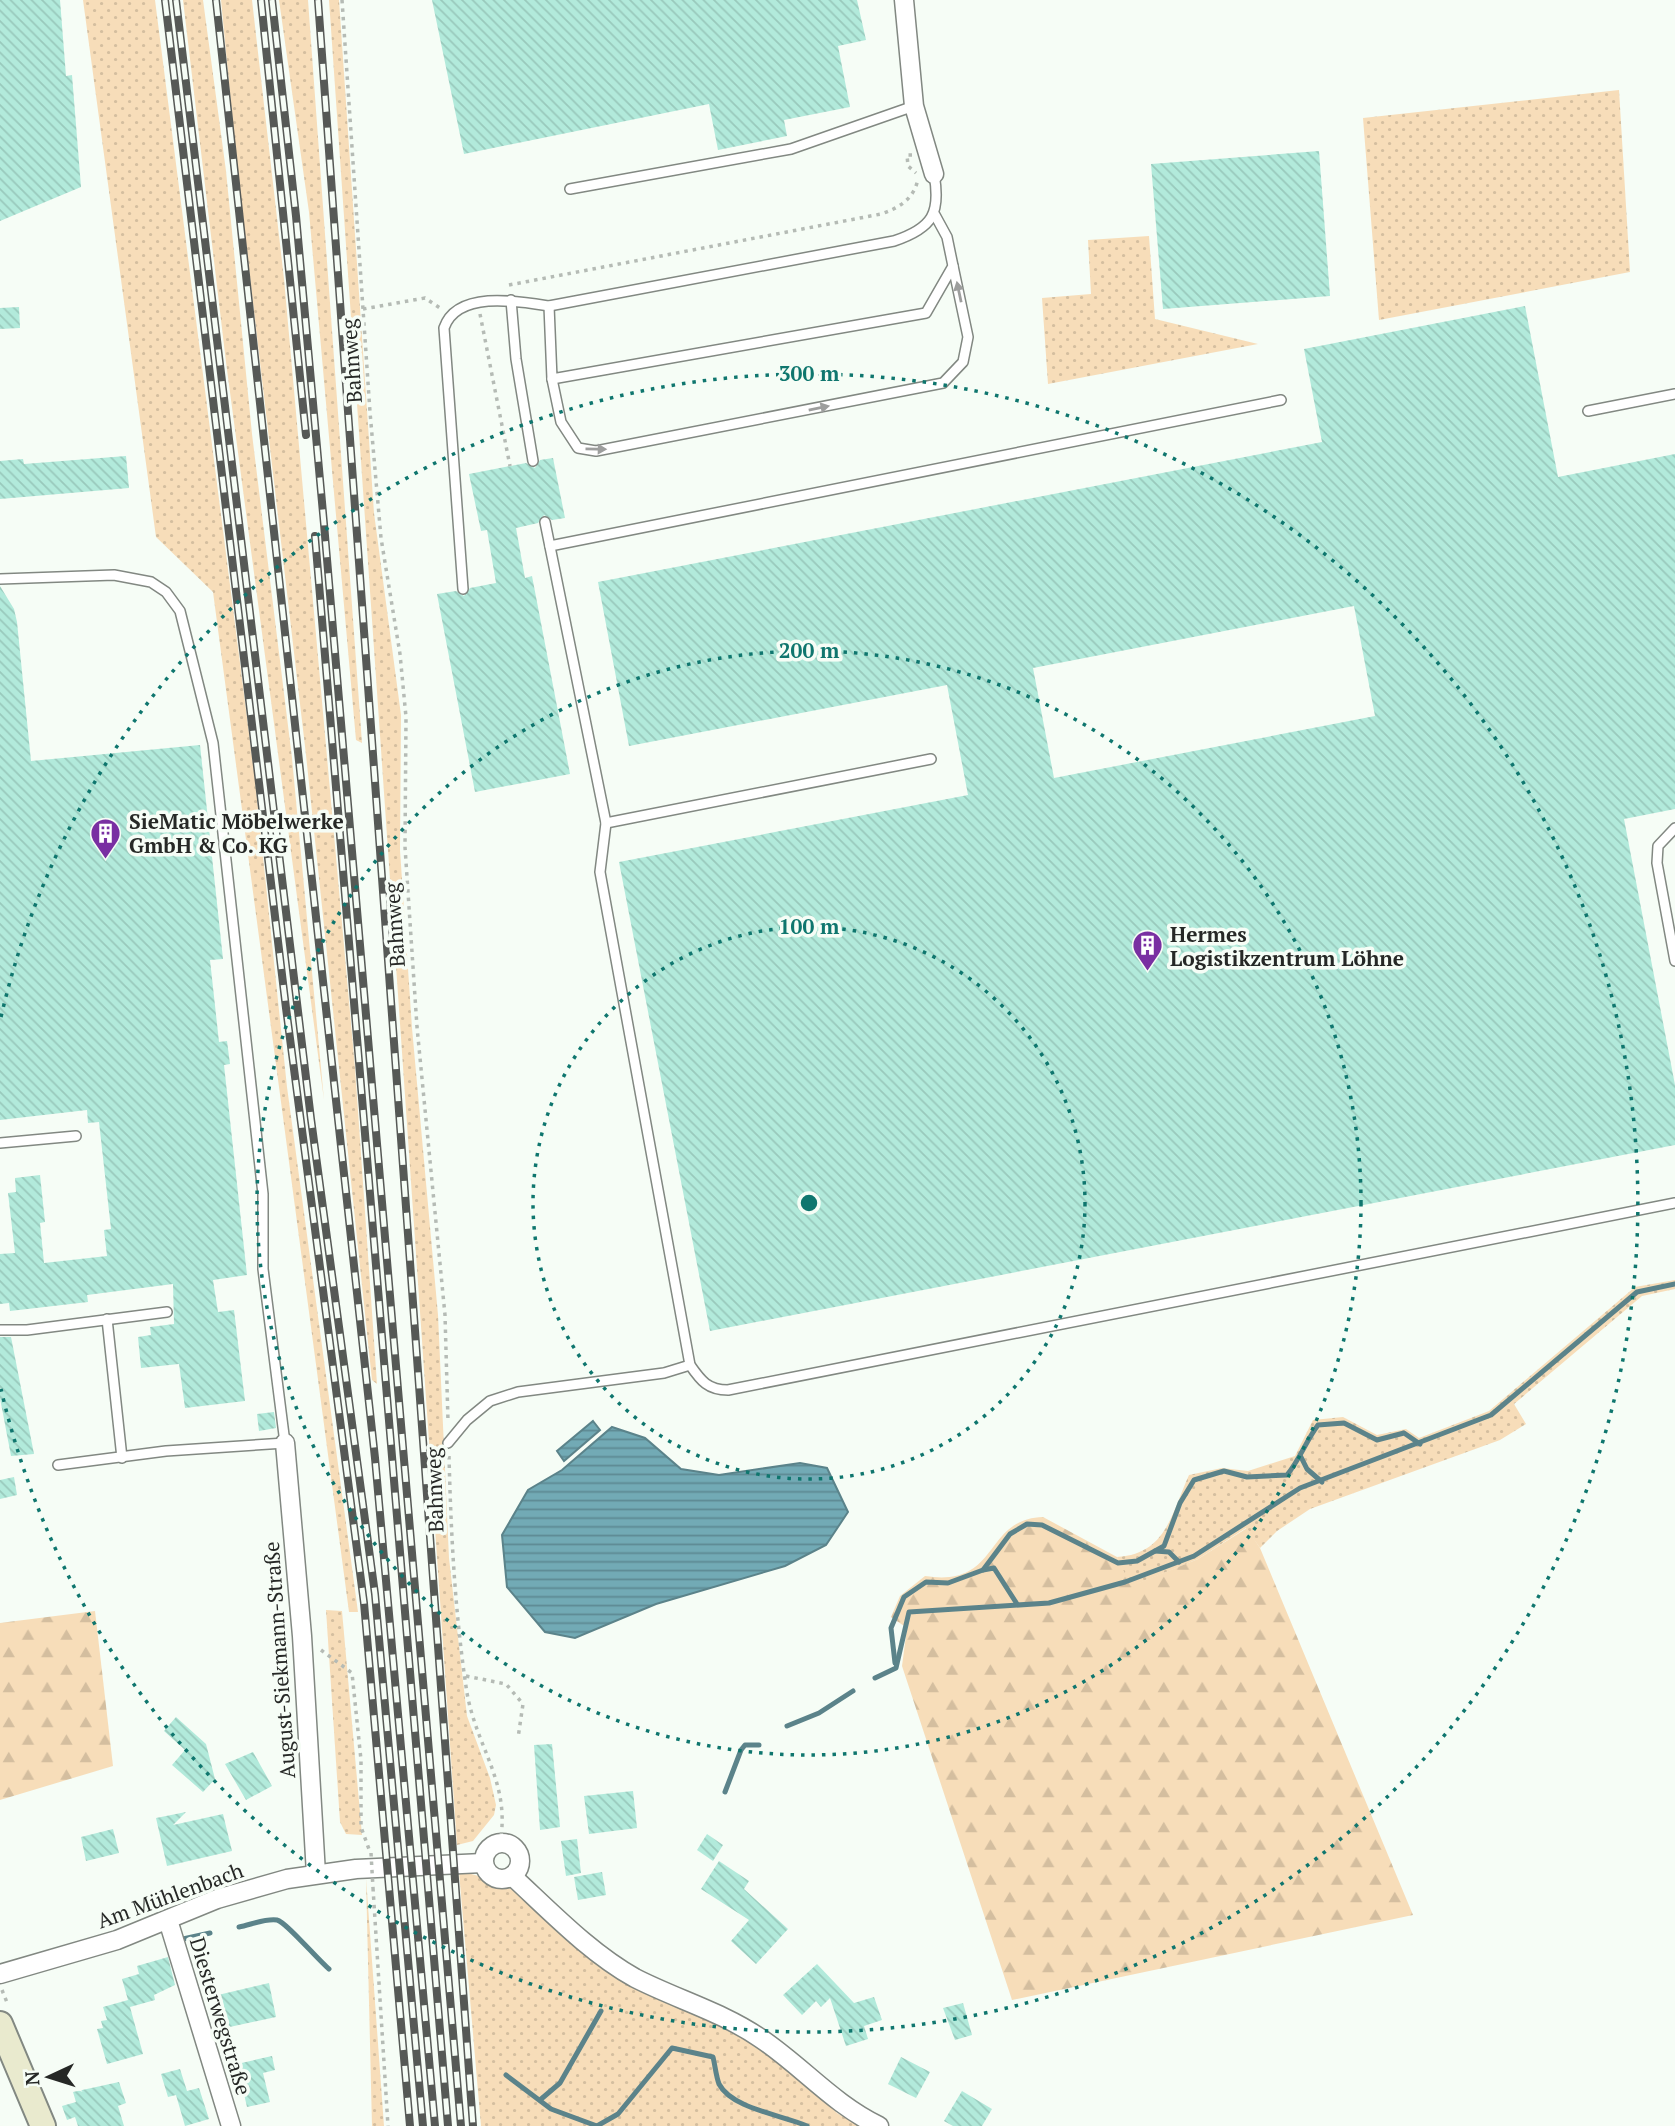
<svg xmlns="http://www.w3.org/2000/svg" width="1675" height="2126" font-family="'PT Serif',serif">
<defs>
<pattern id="grass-dots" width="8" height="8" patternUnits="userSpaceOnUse" patternTransform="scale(1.75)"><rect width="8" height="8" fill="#f7ddb9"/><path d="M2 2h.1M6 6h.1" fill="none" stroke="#d4be9f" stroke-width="1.8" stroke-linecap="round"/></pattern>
<pattern id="forest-firs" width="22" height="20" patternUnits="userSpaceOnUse" patternTransform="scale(1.75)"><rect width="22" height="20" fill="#f7ddb9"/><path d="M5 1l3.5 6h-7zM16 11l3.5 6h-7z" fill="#d4be9f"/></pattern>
<pattern id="water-rules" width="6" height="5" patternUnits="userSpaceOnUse" patternTransform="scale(1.75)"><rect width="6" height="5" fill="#72aab5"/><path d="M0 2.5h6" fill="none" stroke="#5d8a93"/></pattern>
<pattern id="building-back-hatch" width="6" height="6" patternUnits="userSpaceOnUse" patternTransform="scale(1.75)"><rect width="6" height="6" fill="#b2eadb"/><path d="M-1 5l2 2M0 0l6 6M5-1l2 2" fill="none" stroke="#99c9bc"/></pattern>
</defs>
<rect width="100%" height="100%" fill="#f6fdf6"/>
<!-- grass -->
<g fill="url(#grass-dots)">
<polygon points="83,0 155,0 255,780 287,1087 358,1612 349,1612 213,592 156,537"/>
<polygon points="183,0 203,0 226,171 252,434 292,758 324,1100 226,362"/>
<polygon points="221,0 252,0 284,279 355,1068 377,1384 372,1380 306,755 237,166"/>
<polygon points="279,0 308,0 362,743 356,740 309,212"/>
<polygon points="329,0 339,0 374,513 401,715 400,850 412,1028 438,1315 449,1558 467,1716 490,1778 496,1805 494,1815 473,1841 457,1845"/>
<polygon points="1619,90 1630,272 1379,320 1363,118"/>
<polygon points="1149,236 1155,319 1258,344 1048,384 1042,298 1091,294 1088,240"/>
<path d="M1675,1280V1289L1642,1296L1514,1404L1526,1424L1500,1440L1310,1509L1277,1531L1260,1548L1246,1528L1198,1559L1130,1587L1117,1557C1166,1554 1171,1515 1189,1475L1222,1468L1248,1471L1295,1456L1313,1420L1343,1417L1377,1435L1406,1429L1419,1438L1489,1411L1635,1287Z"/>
<polygon points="326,1610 342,1611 362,1835 346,1834 340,1822"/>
<path d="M459,1872C477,1873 508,1887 524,1896L626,1980L763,2048L808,2083L837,2113L860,2126H481Z"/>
<polygon points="366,1878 384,2126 372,2126"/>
</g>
<!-- forest -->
<g fill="url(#forest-firs)">
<path d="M1043,1517L1117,1557L1131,1586L1198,1559L1247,1528L1260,1548L1413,1915L1012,2000L902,1666L907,1628L891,1617L900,1596L925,1576C1001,1588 982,1519 1043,1517Z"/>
<polygon points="95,1611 113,1766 0,1800 0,1623"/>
</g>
<!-- water -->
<g fill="url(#water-rules)" stroke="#5b838a" stroke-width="2">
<polygon points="593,1421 600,1430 564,1461 557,1451"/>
<polygon points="612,1427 645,1438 681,1469 719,1475 800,1463 827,1468 848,1512 826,1545 785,1566 656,1604 575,1638 545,1632 507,1587 502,1535 528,1490 562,1470"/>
</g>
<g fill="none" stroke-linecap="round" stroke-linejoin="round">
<!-- stream -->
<g stroke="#5b838a" stroke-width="5">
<polyline points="1301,1457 1307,1469 1322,1482"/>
<polyline points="1155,1551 1169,1552 1179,1562"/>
<polyline points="983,1570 994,1568 1017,1604"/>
<path d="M895,1663L891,1628L904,1597L926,1582L948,1583L983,1570L1010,1534L1027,1524L1042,1525L1118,1563L1137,1561L1164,1546L1180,1503L1194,1480L1224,1471L1247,1477L1287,1475C1300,1459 1306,1441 1318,1425L1344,1423L1377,1440L1404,1433L1420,1444"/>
<polyline points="875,1678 896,1668 909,1612 1049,1603 1125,1582 1194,1556 1300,1488 1491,1415 1637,1292 1675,1284"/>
<polyline points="787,1726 819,1713 853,1691"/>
<polyline points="725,1792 741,1750 745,1745 759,1745"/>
<path d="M239,1927C250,1925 266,1918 277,1920C286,1922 317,1959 329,1969"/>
<polyline points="183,1939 210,1933"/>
<path d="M506,2075L551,2109L597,2126L618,2114L672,2048L713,2057C715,2065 716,2076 719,2084C732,2109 783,2115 807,2126"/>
<polyline points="540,2100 560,2083 601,2011"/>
</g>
</g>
<!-- building -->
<g fill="url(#building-back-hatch)" fill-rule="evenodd">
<polygon points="0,0 60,0 66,76 72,75 81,187 0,221"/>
<polygon points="432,0 857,0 866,40 838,46 850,107 784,120 787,136 718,150 709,104 464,154"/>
<polygon points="1319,151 1330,296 1163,309 1151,164"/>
<path d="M1525,306L1558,477L1675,454V809L1624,819L1675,1085V1145L710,1331L619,862L968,795L947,685L629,746L598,582L1322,442L1304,349ZM1354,606L1375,716L1054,778L1033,668Z"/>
<polygon points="19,307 20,328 0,329 0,308"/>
<polygon points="126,456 129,488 0,499 0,461 23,459 24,464"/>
<polygon points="553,458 565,518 552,520 544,515 538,523 516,528 525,578 532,576 570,774 475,792 437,594 456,591 464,596 470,588 496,583 487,530 481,531 469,474 526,463 535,468 540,460"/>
<polygon points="0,586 14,609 17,622 31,761 200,745 223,959 210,960 219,1042 227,1041 230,1064 224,1065 247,1275 213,1280 218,1312 234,1310 245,1401 185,1408 179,1364 141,1368 138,1337 151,1335 150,1327 174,1324 173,1284 87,1295 88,1302 10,1311 9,1303 0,1304 0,1254 15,1253 8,1193 16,1192 15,1178 40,1175 45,1222 40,1223 44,1263 107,1256 104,1230 111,1229 99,1122 88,1123 87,1110 0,1120"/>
<polygon points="0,1337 11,1337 34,1454 11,1456 0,1398"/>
<polygon points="274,1412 276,1428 259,1431 257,1414"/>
<polygon points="14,1477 17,1495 0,1499 0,1480"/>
<polygon points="176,1717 206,1744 215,1779 203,1792 172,1765 185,1750 164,1731"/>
<polygon points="552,1744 560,1827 540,1830 534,1745"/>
<polygon points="253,1752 272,1786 246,1800 225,1764"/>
<polygon points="633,1791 637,1828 589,1834 584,1796"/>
<polygon points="186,1812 173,1825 223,1814 232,1851 167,1866 156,1818"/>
<polygon points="113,1829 119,1853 86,1861 81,1837"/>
<polygon points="707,1834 723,1845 713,1861 697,1850"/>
<polygon points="577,1839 581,1873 566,1876 561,1841"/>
<polygon points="719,1861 749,1881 744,1889 788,1929 756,1964 731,1941 749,1920 701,1889"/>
<polygon points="602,1872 606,1895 578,1900 574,1877"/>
<polygon points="168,1957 175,1985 154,1995 155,2000 130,2007 143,2054 107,2064 97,2029 103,2028 101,2021 107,2020 103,2007 128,2000 122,1979 139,1974 137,1966"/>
<polygon points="817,1964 854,2003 874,1997 882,2020 864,2026 868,2039 846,2046 830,1998 821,2007 816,2001 802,2015 783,1995"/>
<polygon points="269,1983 276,2017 225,2028 218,1995"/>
<polygon points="963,2003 972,2035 955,2040 943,2008"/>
<polygon points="272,2056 275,2070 263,2073 270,2102 247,2107 237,2064"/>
<polygon points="901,2057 930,2072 916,2098 888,2084"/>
<polygon points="180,2069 187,2091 199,2088 209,2119 185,2126 176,2095 168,2097 161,2074"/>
<polygon points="119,2082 126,2103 118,2106 124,2126 78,2126 75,2117 67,2120 62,2106 76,2102 73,2092"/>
<polygon points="962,2091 992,2109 982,2126 953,2126 944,2121"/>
</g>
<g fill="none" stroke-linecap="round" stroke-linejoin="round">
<defs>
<g id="service">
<polyline points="570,189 791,149 914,106"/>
<polyline points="511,300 516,359 533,461"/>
<polyline points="549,306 552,379 926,313 953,266 947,237 935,215"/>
<polyline points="552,379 561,422 578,448 596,451 943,383 963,362 968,337 953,266"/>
<polyline points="1588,411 1675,394"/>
<path d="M545,522L606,823L600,872L690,1365C701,1381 708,1390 728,1390L1675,1203"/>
<polyline points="550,546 1281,400"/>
<polyline points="0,579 114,575 151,582 166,592 180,611 213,743 263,1194 263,1269 285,1443 166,1451 58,1465"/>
<path d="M463,589L444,328C457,290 518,301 549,306L894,241C933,228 941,213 934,174"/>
<polyline points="606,823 931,759"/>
<polyline points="1675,828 1658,846 1657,863 1675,961"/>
<polyline points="0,1143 76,1136"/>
<polyline points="107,1319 122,1458"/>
<polyline points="0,1330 27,1330 167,1312"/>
<polyline points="448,1443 467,1420 490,1401 518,1392 664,1373 690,1365"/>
</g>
<g id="minor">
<polyline points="904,0 914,106 934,174"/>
<polyline points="285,1443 302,1636 316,1874"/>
<circle cx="502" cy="1861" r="18"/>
<path d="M512,1876C550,1911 590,1953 635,1978C676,1999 722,2012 760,2038C802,2066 833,2104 879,2126"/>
<polyline points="168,1920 231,2126"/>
<polyline points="0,1974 117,1940 217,1899 287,1879 356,1869 483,1863"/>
</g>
<polyline id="secondary" points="0,2024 43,2126"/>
</defs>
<!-- service casing -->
<use href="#service" stroke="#828882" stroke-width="12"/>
<!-- minor casing -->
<use href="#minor" stroke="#828882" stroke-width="21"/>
<!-- secondary casing -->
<use href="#secondary" stroke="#828882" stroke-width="28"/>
<!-- path -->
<g stroke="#b5bbb5" stroke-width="3.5" stroke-dasharray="3.5 5" stroke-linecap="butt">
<polyline points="342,0 370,412 381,538 400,654 406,717 405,847 417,1027 445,1315 448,1421"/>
<polyline points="912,155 907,155 908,166 916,173"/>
<path d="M509,285L881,214C899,208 914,199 918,179"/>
<polyline points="363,309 425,298 440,308"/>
<polyline points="480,314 510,466"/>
<path d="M449,1456C451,1535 455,1615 467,1693C477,1749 511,1783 500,1843"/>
<polyline points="321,1650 352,1673 361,1760 361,1827 370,1852"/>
<polyline points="466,1676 506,1684 523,1704 518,1738"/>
<polyline points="373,1888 388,2126"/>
<polyline points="2,1990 8,2005"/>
</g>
<!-- service -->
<use href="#service" stroke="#fff" stroke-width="9"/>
<!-- minor -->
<use href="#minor" stroke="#fff" stroke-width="18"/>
<!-- secondary -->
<use href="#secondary" stroke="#e9eace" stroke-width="24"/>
<defs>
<g id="rail">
<polyline points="165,0 286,1008 364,1603 410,2126"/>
<polyline points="176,0 311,1119 375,1594 423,2126"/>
<polyline points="216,0 375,1458 435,2126"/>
<polyline points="261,0 306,435"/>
<polyline points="272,0 296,216 324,524 461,2126"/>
<polyline points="318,0 473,2126"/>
<polyline points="315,536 448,2126"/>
</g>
</defs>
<!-- rail casing -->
<use href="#rail" stroke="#565956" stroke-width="8"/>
<!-- rail -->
<use href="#rail" stroke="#f6fdf6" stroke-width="5" stroke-dasharray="16" stroke-linecap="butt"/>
<!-- path-bridge -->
<polyline stroke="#b5bbb5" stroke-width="3.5" stroke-dasharray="3.5 5" stroke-linecap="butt" points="371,1853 373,1888"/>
</g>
<!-- one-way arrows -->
<defs><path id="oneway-solid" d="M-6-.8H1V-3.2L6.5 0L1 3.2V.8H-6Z" transform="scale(1.75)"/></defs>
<g fill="#9d9e9d">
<use href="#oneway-solid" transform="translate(959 292) rotate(-102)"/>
<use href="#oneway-solid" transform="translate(819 408) rotate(-11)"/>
<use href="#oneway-solid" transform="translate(596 449) rotate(1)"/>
</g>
<!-- distance rings -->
<g fill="none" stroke="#0f766e" stroke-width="3.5" stroke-dasharray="3.5 7">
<circle cx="809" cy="1203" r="276"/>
<circle cx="809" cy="1203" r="552"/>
<path d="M1 1017A829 829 0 1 1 1 1389"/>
</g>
<!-- icons -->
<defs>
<symbol id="building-pin" viewBox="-11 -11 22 30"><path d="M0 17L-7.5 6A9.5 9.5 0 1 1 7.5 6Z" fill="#792fa2" stroke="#f6fdf6"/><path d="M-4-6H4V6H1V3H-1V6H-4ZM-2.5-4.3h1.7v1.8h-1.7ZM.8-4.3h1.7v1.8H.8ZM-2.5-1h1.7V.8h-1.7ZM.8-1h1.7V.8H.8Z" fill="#fff"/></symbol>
</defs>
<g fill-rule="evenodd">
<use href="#building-pin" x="88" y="816" width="35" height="47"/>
<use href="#building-pin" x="1130" y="928" width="35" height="47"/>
</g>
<g text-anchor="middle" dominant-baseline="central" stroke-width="7" stroke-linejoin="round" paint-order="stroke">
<!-- street labels -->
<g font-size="21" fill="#262826" stroke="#f6fdf6">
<text transform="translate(351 361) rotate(-94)">Bahnweg</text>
<text transform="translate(394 925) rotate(-94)">Bahnweg</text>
<text transform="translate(434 1490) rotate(-92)">Bahnweg</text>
<text transform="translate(279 1660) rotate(-94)">August-Siekmann-Straße</text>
<text transform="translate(170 1895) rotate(-20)">Am Mühlenbach</text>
<text transform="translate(221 2016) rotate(73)">Diesterwegstraße</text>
</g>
<!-- poi labels -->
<g font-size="21" font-weight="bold" fill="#262826" stroke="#f6fdf6" text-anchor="start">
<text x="129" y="821">SieMatic Möbelwerke<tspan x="129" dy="24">GmbH &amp; Co. KG</tspan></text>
<text x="1170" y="934">Hermes<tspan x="1170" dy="24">Logistikzentrum Löhne</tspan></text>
</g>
</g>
<circle cx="809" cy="1203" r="10" fill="#0f766e" stroke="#f6fdf6" stroke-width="3.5"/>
<g font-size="21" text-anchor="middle" font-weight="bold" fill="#0f766e" stroke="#f6fdf6" stroke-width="7" stroke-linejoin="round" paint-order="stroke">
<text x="809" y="381">300 m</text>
<text x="809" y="658">200 m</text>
<text x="809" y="934">100 m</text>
</g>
<!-- north arrow -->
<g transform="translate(49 2077) rotate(266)" stroke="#f6fdf6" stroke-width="5" paint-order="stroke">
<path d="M0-5L12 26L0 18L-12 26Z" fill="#262826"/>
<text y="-10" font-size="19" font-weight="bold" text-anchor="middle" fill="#262826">N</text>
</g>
</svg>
